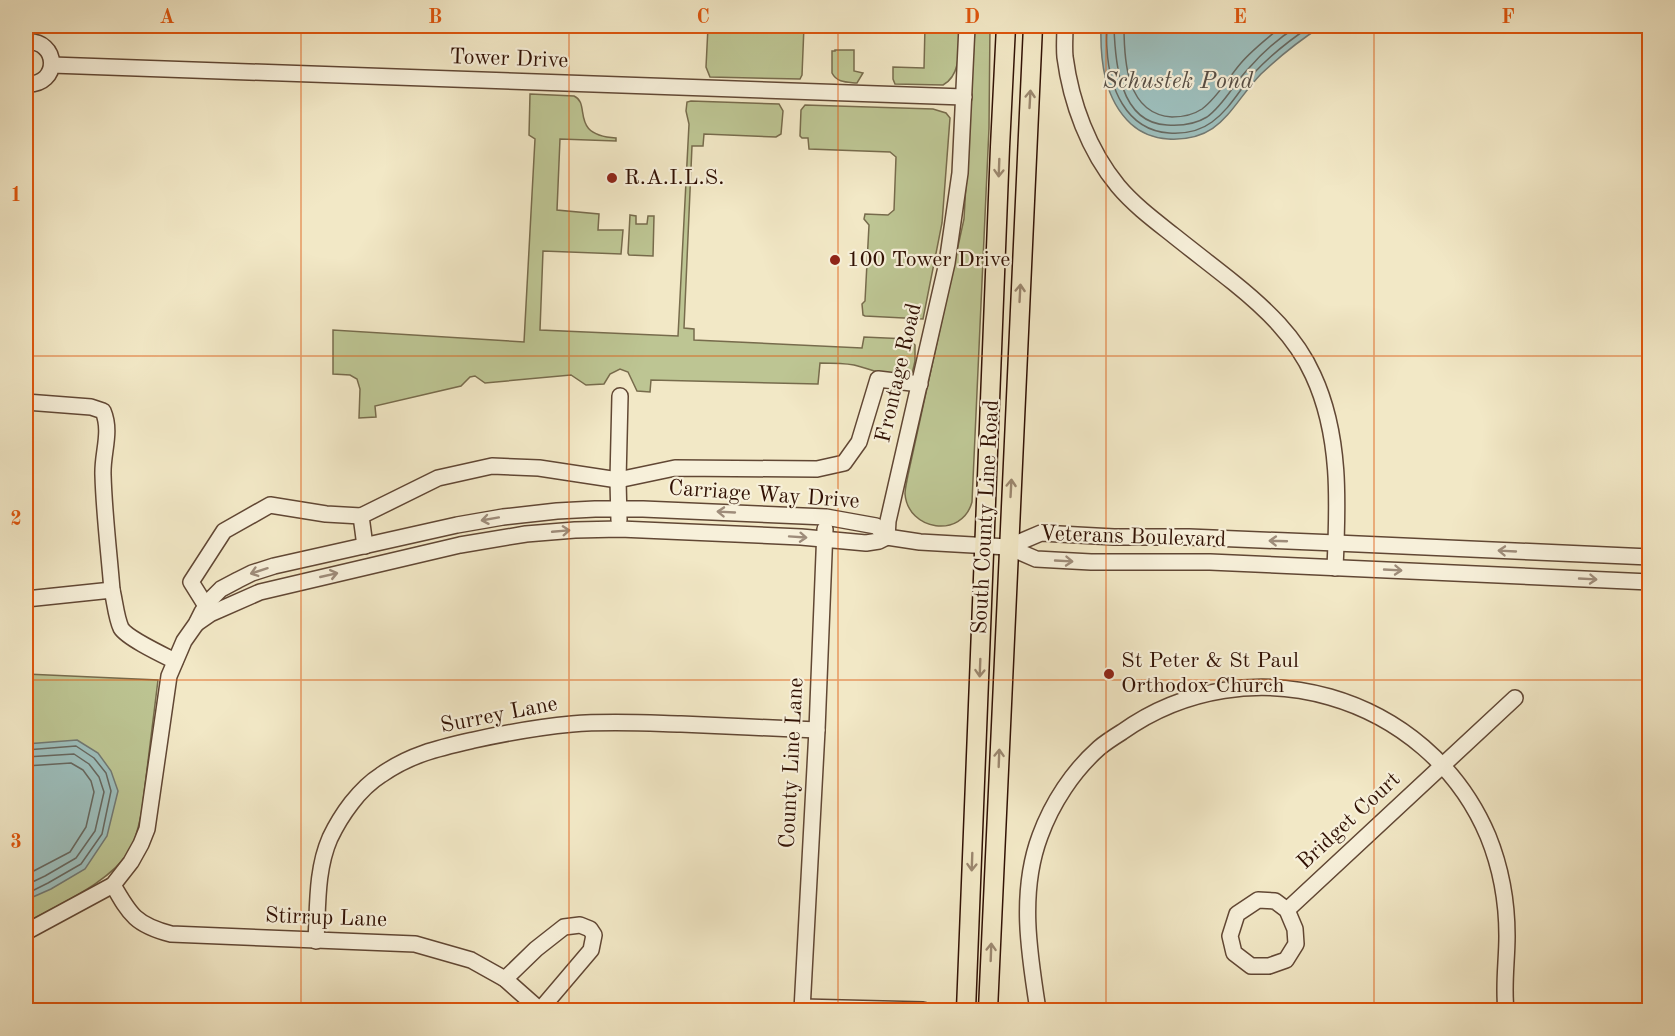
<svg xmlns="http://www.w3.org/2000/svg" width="1675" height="1036" font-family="'Old Standard TT',serif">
<rect width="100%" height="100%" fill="#f2e8c6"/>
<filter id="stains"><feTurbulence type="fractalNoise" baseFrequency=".00333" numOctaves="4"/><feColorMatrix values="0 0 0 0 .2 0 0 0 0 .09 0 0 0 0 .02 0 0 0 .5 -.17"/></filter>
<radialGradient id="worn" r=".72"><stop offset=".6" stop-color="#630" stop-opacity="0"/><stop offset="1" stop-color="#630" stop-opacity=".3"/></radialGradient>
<!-- green -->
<g fill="#bdc593" stroke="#776b4c" stroke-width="1.5">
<polygon points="713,26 804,26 802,75 800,79 710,77 706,67 708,27"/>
<path d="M925,26H959C958,45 963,74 943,85L895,84L893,79V67L924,68Z"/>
<path d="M975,26H990L989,128L972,502C962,539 908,531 905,494C905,488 907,481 908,475L964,219Z"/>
<path d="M835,50H854V71L863,73L857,83C847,82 837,83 832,73V51H835Z"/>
<path d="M530,94L574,96C592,104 568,135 616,138V141L560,139L557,210L599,214L598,230H623L621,254L543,251L540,330L678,336L689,124L686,111L687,102L691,101L779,104L783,111L781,134L776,137L704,134L703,146H692L684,328L694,329V340L862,348L864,337L908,339L915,345V361L912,374C894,381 872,369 854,365C843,363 831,363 820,363L818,384L651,380L650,392L637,391L628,372L620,369L610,374L604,384L586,385L571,375L485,383L475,376L470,377L461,386L375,406L376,417L359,418L360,389L357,379L350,375L333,374V330L524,342L535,139L529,135Z"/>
<polygon points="805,105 933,109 946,113 950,118 942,223 923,319 865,316 863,315 862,304 865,301 869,225 864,219 865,214 888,215 894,210 896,157 890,152 809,149 808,138 802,138 800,136 801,110"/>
<polygon points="630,215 636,216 636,224 647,224 648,216 654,216 653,256 629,255 628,253"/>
<path d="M26,674L158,680L142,810C139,824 137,837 130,850C110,883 59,904 26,923Z"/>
</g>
<!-- water -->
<g fill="#9dbfbd" stroke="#727973" stroke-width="1.5">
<path d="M1101,26H1322C1300,40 1280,56 1261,74C1230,106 1222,142 1168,139C1153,138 1142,134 1131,124C1104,99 1100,60 1101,26Z"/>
<polygon points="77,740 98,753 111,771 118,791 107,836 85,869 51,889 26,900 26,744"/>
</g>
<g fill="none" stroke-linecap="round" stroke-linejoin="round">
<!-- shore -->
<g stroke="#676860" stroke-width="1.5">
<path d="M1107,26C1107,33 1106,41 1107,49C1109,86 1125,130 1169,133C1184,134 1200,131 1212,122C1230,109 1240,89 1254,73C1271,55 1291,39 1311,26"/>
<path d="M1114,26C1115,61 1119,123 1167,125C1181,126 1194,125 1207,117C1224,105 1234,83 1249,68C1263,52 1280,37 1298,26"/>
<path d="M1124,26C1124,60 1126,114 1172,117C1182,117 1193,115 1202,109C1218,97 1228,78 1241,63C1253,49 1268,38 1282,26"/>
<polyline points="26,750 76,746 94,758 106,773 111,791 102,834 81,864 48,883 26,894"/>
<polyline points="26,757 74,754 89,764 99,777 104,792 95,831 76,858 45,876 26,885"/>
<polyline points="26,766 71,763 83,770 91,781 94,792 86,827 70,852 26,875"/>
</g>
<defs>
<g id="minor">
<path d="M1065,26C1065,36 1064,47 1065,57C1071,103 1089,151 1118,186C1134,205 1154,220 1173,235C1193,251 1214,267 1234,283C1265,308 1296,337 1313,375C1341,435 1338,503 1335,568"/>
<path d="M26,42C59,39 61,86 26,84"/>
<polyline points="52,65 964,97"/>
<path d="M26,402L91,407L103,411C112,432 102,453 103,475C104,513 109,552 112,590"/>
<polyline points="619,520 618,480 675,468 817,469 844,463 859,442 878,379 920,384"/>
<polyline points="887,537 920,542 1008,547 1036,559 1091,562 1210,562 1650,582"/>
<polyline points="887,537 888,521 947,263 960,173 967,26"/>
<polyline points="365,546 361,516 438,478 492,466 539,468 618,480 620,396"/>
<polyline points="1008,547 1041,533 1114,537 1189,537 1336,543 1650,557"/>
<path d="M26,599L112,590C115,602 116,617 121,628C127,638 163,655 175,661"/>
<polyline points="206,606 191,582 224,531 270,505 326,514 361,516"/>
<polyline points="197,623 210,614 260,592 460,545 526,534 575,530 620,529 801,537 866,543 879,541 887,537"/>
<path d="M113,885C130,915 136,925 171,934L415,944L471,960L505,979L540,1010"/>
<polygon points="1258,900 1275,901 1287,910 1295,929 1296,944 1286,960 1269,966 1251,966 1234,953 1230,936 1237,914"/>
<polyline points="1287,910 1515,698"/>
<polyline points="26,932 113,885 131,862 141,844 147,829 169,676 184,641 196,624 202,612 211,599 221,589 238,580 252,573 274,566 457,525 503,517 557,511 595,509 643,509 826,517 876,526 887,537"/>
<path d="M316,941C318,907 316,870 330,838C341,815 359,789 381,775C411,754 439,748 474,740C506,733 539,727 572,724C608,721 645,723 681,724C726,726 772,728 817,730"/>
<polyline points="505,979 536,949 564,927 580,925 590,929 594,935 591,950 540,1010"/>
<polyline points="802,1007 923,1010"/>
<polyline points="802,1010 817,730 825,529"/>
<path d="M1038,1010C1029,953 1019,892 1040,836C1052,803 1073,771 1099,748C1106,742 1114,737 1122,732C1248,642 1428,694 1488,836C1501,868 1507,902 1507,936C1507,961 1503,986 1506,1010"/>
</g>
<g id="major">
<polyline points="966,1010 1000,147 1006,26"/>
<polyline points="988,1010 1033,26"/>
</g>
</defs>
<!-- minor casing -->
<use href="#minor" stroke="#614734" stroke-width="18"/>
<!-- major casing -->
<use href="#major" stroke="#311104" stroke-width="21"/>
<!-- minor -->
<use href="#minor" stroke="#f7f0da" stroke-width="15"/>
<!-- major -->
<use href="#major" stroke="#f2e8c6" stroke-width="18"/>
</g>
<!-- one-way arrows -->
<defs><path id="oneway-shaft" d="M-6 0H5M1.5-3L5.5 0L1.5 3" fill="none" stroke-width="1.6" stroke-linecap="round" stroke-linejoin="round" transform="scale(1.5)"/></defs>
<g stroke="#9b876f">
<use href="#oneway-shaft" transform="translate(1030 99) rotate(-87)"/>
<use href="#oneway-shaft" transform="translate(999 168) rotate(92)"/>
<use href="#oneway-shaft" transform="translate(1020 293) rotate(-87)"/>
<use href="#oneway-shaft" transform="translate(1011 488) rotate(-87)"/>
<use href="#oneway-shaft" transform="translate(980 668) rotate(92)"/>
<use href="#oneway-shaft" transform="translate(999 758) rotate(-88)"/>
<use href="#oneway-shaft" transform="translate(972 862) rotate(92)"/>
<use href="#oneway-shaft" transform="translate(991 952) rotate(-88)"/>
</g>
<g stroke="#9e8c7a">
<use href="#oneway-shaft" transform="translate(726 512) rotate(-177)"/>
<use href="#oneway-shaft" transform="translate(490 519) rotate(170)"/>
<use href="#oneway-shaft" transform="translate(561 531) rotate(-5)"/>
<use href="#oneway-shaft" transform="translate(798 537) rotate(4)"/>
<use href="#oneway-shaft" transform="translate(1278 541) rotate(-178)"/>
<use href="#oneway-shaft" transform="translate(1507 551) rotate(-177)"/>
<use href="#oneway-shaft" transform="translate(1064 561) rotate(3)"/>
<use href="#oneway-shaft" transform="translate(1393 570) rotate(3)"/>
<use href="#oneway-shaft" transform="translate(259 571) rotate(162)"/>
<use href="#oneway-shaft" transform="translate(329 575) rotate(-13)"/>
<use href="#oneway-shaft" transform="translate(1588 579) rotate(3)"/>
</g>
<!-- grid -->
<path fill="none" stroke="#df550c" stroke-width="1.5" stroke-opacity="0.55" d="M301,26V1010M569,26V1010M838,26V1010M1106,26V1010M1374,26V1010M26,356H1650M26,680H1650"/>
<!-- markers -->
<g fill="#8f2418" stroke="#f7f0da" stroke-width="2">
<circle cx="612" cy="178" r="6"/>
<circle cx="835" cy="260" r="6"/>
<circle cx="1109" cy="674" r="6"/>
</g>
<g text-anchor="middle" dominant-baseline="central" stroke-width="4.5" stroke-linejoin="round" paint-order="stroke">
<!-- street labels -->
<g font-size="22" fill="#311104" stroke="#f7f0da">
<text transform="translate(509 59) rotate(2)">Tower Drive</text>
<text transform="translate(899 373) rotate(-77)">Frontage Road</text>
<text transform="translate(764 495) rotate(4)">Carriage Way Drive</text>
<text transform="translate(986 517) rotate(-87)">South County Line Road</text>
<text transform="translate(1133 537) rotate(2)">Veterans Boulevard</text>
<text transform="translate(499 715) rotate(-11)">Surrey Lane</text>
<text transform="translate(792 763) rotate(-87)">County Line Lane</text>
<text transform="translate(1349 821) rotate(-43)">Bridget Court</text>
<text transform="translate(326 918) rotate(2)">Stirrup Lane</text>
</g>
<!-- poi labels -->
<g font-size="22" fill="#311104" stroke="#f7f0da" text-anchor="start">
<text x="624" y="178">R.A.I.L.S.</text>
<text x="847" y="260">100 Tower Drive</text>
<text x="1121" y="661">St Peter &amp; St Paul<tspan x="1121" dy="25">Orthodox Church</tspan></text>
</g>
<!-- water labels -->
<g font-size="24" font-style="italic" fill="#574e45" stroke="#f7f0da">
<text x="1178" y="82">Schustek Pond</text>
</g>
</g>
<!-- margin -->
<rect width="1675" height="1036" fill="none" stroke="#f2e8c6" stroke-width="66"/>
<rect x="33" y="33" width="1609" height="970" fill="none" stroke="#df550c" stroke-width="2"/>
<g font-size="20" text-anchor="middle" font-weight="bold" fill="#df550c">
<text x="167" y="23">A</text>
<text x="435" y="23">B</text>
<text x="703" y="23">C</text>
<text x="972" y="23">D</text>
<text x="1240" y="23">E</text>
<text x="1508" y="23">F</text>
<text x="16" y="201">1</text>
<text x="16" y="525">2</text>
<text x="16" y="848">3</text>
</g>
<rect width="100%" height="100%" filter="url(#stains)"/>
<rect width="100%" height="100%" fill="url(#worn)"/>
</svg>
